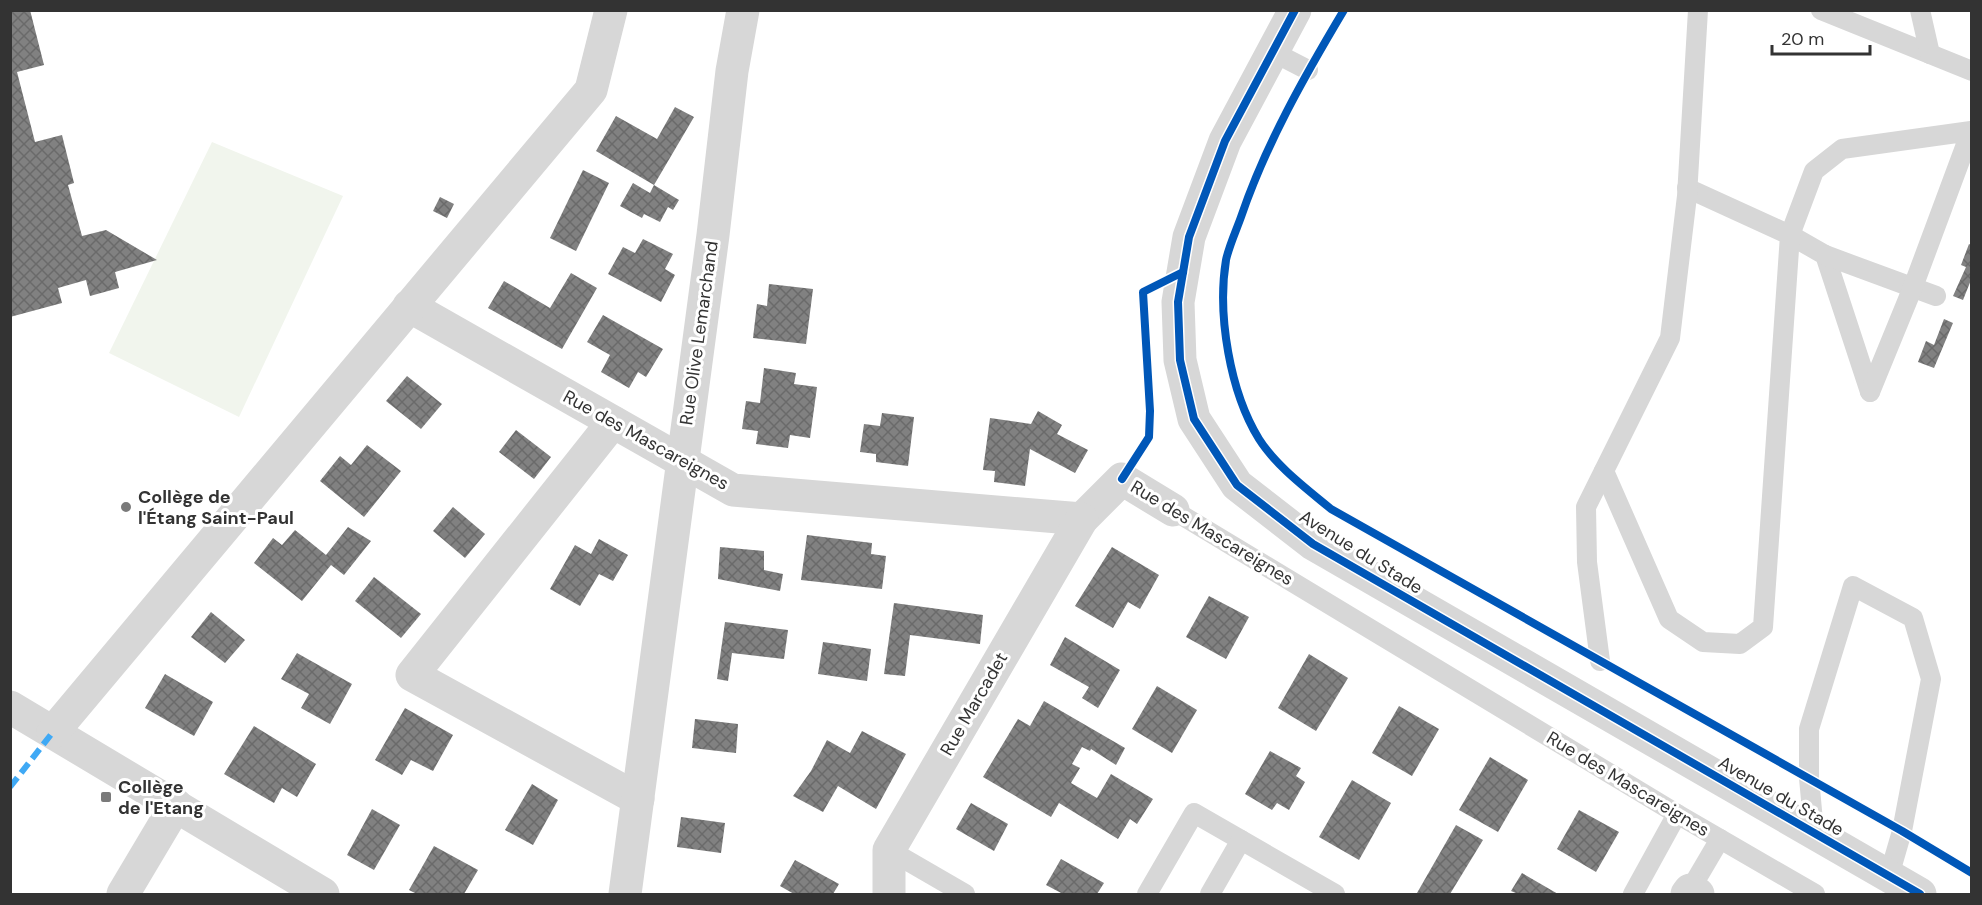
<svg xmlns="http://www.w3.org/2000/svg" width="1982" height="905" font-family="'DM Sans',sans-serif">
<defs>
<pattern id="building-cross-hatch" width="8" height="8" patternUnits="userSpaceOnUse" patternTransform="scale(1.5)"><rect width="8" height="8" fill="#818181"/><path d="M0 0l8 8M0 8l8-8" fill="none" stroke="#6a6a6a"/></pattern>
</defs>
<rect width="100%" height="100%" fill="#fff"/>
<!-- park -->
<polygon fill="#f1f5ed" points="212,142 343,196 239,417 109,353"/>
<!-- building -->
<g fill="url(#building-cross-hatch)">
<polygon points="10,10 30,10 44,65 17,72 35,142 62,135 74,183 68,185 82,236 106,230 157,260 115,272 119,288 90,296 86,280 58,288 62,303 10,317"/>
<polygon points="675,107 694,117 654,185 679,200 673,210 668,207 660,222 644,214 642,218 620,206 633,183 650,193 654,185 596,151 616,116 657,139"/>
<polygon points="583,170 609,183 576,251 550,238"/>
<polygon points="440,197 454,204 447,218 433,211"/>
<polygon points="643,239 673,254 665,269 675,275 661,302 608,274 623,247 635,253"/>
<polygon points="1969,244 1971,245 1971,280 1963,300 1953,296 1966,267 1961,265"/>
<polygon points="571,273 597,288 562,349 488,308 504,281 550,308"/>
<polygon points="769,284 813,289 806,344 753,338 757,304 767,306"/>
<polygon points="603,315 663,349 646,377 638,372 629,388 601,372 610,355 587,342"/>
<polygon points="1944,319 1953,323 1934,368 1918,362 1926,341 1934,345"/>
<polygon points="764,368 796,373 794,384 817,387 810,438 790,435 788,448 756,444 758,431 742,429 746,401 760,403"/>
<polygon points="407,376 442,404 421,429 386,401"/>
<polygon points="1038,411 1062,425 1057,434 1088,450 1075,473 1030,449 1025,486 994,482 995,471 983,470 990,418 1031,424"/>
<polygon points="882,413 914,417 908,466 876,462 876,454 860,452 864,424 880,426"/>
<polygon points="516,430 551,457 534,479 499,452"/>
<polygon points="367,445 401,471 364,517 320,481 340,456 351,465"/>
<polygon points="453,507 485,534 465,558 433,531"/>
<polygon points="348,527 371,541 344,575 331,565 302,601 254,563 273,538 282,545 295,530 326,555"/>
<polygon points="807,535 872,543 871,554 886,556 882,589 801,580"/>
<polygon points="599,539 628,555 613,581 599,574 580,606 550,589 575,545 591,554"/>
<polygon points="720,547 764,551 764,570 783,574 780,591 718,579"/>
<polygon points="1112,547 1159,575 1140,609 1128,602 1113,628 1075,606"/>
<polygon points="374,577 421,614 401,638 355,601"/>
<polygon points="1209,596 1249,617 1226,659 1186,637"/>
<polygon points="894,603 983,615 980,644 910,635 905,676 884,674"/>
<polygon points="211,612 245,640 225,663 191,637"/>
<polygon points="725,622 788,630 784,659 732,653 728,681 717,679"/>
<polygon points="1065,637 1120,670 1098,708 1082,698 1089,687 1050,665"/>
<polygon points="823,642 871,649 867,681 818,674"/>
<polygon points="297,653 352,684 330,724 301,708 309,694 281,679"/>
<polygon points="1309,654 1348,678 1316,731 1278,708"/>
<polygon points="165,674 213,702 194,736 145,708"/>
<polygon points="1157,686 1197,710 1172,753 1132,729"/>
<polygon points="1044,701 1125,748 1116,765 1091,749 1090,751 1082,747 1072,764 1080,768 1071,783 1097,798 1111,774 1153,799 1137,824 1130,819 1118,839 1059,803 1051,817 983,777 1018,719 1030,726"/>
<polygon points="1399,706 1439,729 1412,776 1372,753"/>
<polygon points="405,708 453,735 433,771 411,760 402,775 375,760"/>
<polygon points="695,719 738,724 736,753 692,748"/>
<polygon points="254,726 316,764 297,797 282,788 274,803 224,774"/>
<polygon points="862,731 906,754 876,809 838,786 823,812 793,796 811,771 827,740 850,753"/>
<polygon points="1270,751 1301,768 1296,776 1305,782 1289,810 1277,803 1272,810 1245,794"/>
<polygon points="1490,757 1528,780 1498,832 1459,810"/>
<polygon points="1352,780 1391,803 1359,860 1319,837"/>
<polygon points="532,784 558,800 533,845 505,830"/>
<polygon points="971,803 1008,824 994,851 956,829"/>
<polygon points="372,809 400,825 374,870 347,855"/>
<polygon points="1579,810 1619,832 1596,872 1557,849"/>
<polygon points="681,817 725,823 721,853 677,847"/>
<polygon points="1456,825 1483,840 1450,894 1419,894 1417,893"/>
<polygon points="434,846 478,870 464,894 417,894 409,890"/>
<polygon points="1061,859 1104,883 1097,894 1063,894 1046,885"/>
<polygon points="795,860 839,884 833,894 794,894 780,886"/>
<polygon points="1522,873 1558,894 1518,894 1511,891"/>
</g>
<g fill="none" stroke-linecap="round" stroke-linejoin="round">
<!-- service -->
<g stroke="#d7d7d7" stroke-width="20">
<polyline points="1821,10 1972,71"/>
<polyline points="1920,10 1930,54"/>
<polyline points="1273,52 1308,70"/>
<polyline points="1687,188 1790,235 1825,255 1870,392"/>
<polyline points="1825,255 1936,296"/>
<polyline points="1604,471 1669,619 1703,642 1740,644 1763,627 1790,235 1814,171 1842,149 1971,131 1913,287 1870,392"/>
<polyline points="1173,510 1677,814 1815,894"/>
<polyline points="1600,661 1587,562 1586,507 1670,338 1687,196 1698,10"/>
<polyline points="1814,832 1809,778 1809,729 1853,586 1913,618 1931,679 1902,831 1889,876"/>
<polyline points="889,850 965,894"/>
<polyline points="1690,890 1720,839"/>
<polyline points="1147,894 1194,813 1335,894"/>
<polyline points="1210,894 1241,840"/>
<polyline points="1633,894 1677,814"/>
</g>
<!-- minor -->
<g stroke="#d7d7d7" stroke-width="33">
<polyline points="409,306 733,490 1082,519 1122,479 1173,510"/>
<polyline points="613,422 412,675 638,799"/>
<polyline points="10,707 323,894"/>
<polyline points="53,732 591,90 611,10"/>
<polyline points="123,894 176,805"/>
<polyline points="625,894 713,235 732,71 743,10"/>
<polyline points="889,894 889,850 1082,519"/>
<polyline points="1687,894 1690,890 1698,894"/>
</g>
<!-- tertiary -->
<polyline stroke="#d7d7d7" stroke-width="33" points="1295,10 1225,141 1189,237 1178,302 1180,360 1194,419 1237,485 1313,544 1920,894"/>
<!-- quiet -->
<polyline stroke="#3fa9f5" stroke-width="6" stroke-dasharray="12 6" stroke-linecap="butt" points="10,787 53,732"/>
<defs>
<g id="cycleway">
<polyline points="1295,10 1225,141 1189,237 1178,302 1180,360 1194,419 1237,485 1313,544 1920,894"/>
<path d="M1344,10C1304,77 1266,144 1241,217C1236,231 1229,246 1226,260C1217,315 1230,392 1259,439C1276,466 1307,489 1331,509L1902,831L1972,873"/>
<polyline points="1122,479 1149,437 1150,411 1143,292 1183,272"/>
</g>
</defs>
<!-- cycleway casing -->
<use href="#cycleway" stroke="#fff" stroke-width="11"/>
<!-- cycleway -->
<use href="#cycleway" stroke="#0057b8" stroke-width="8"/>
</g>
<!-- markers -->
<g fill="#7a7a7a" stroke="#fff" stroke-width="2">
<circle cx="126" cy="507" r="6"/>
<rect x="100" y="791" width="12" height="12" rx="3"/>
</g>
<g text-anchor="middle" dominant-baseline="central" stroke-width="6" stroke-linejoin="round" paint-order="stroke">
<!-- street labels -->
<g font-size="18" fill="#333" stroke="#fff">
<text transform="translate(699 333) rotate(-82)">Rue Olive Lemarchand</text>
<text transform="translate(646 440) rotate(29)">Rue des Mascareignes</text>
<text transform="translate(1212 533) rotate(31)">Rue des Mascareignes</text>
<text transform="translate(1361 552) rotate(32)">Avenue du Stade</text>
<text transform="translate(974 704) rotate(-60)">Rue Marcadet</text>
<text transform="translate(1628 784) rotate(31)">Rue des Mascareignes</text>
<text transform="translate(1781 796) rotate(30)">Avenue du Stade</text>
</g>
<!-- poi labels -->
<g font-size="18" font-weight="bold" fill="#333" stroke="#fff" text-anchor="start">
<text x="138" y="497">Collège de<tspan x="138" dy="21">l'Étang Saint-Paul</tspan></text>
<text x="118" y="787">Collège<tspan x="118" dy="21">de l'Etang</tspan></text>
</g>
</g>
<!-- border -->
<rect width="1982" height="905" fill="none" stroke="#333333" stroke-width="24"/>
<!-- scale -->
<path d="M1772 45v9h98v-9" fill="none" stroke="#333333" stroke-width="3"/>
<text x="1781" y="45" font-size="18" fill="#333333" stroke="#ffffff" stroke-width="4.5" paint-order="stroke">20 m</text>
</svg>
